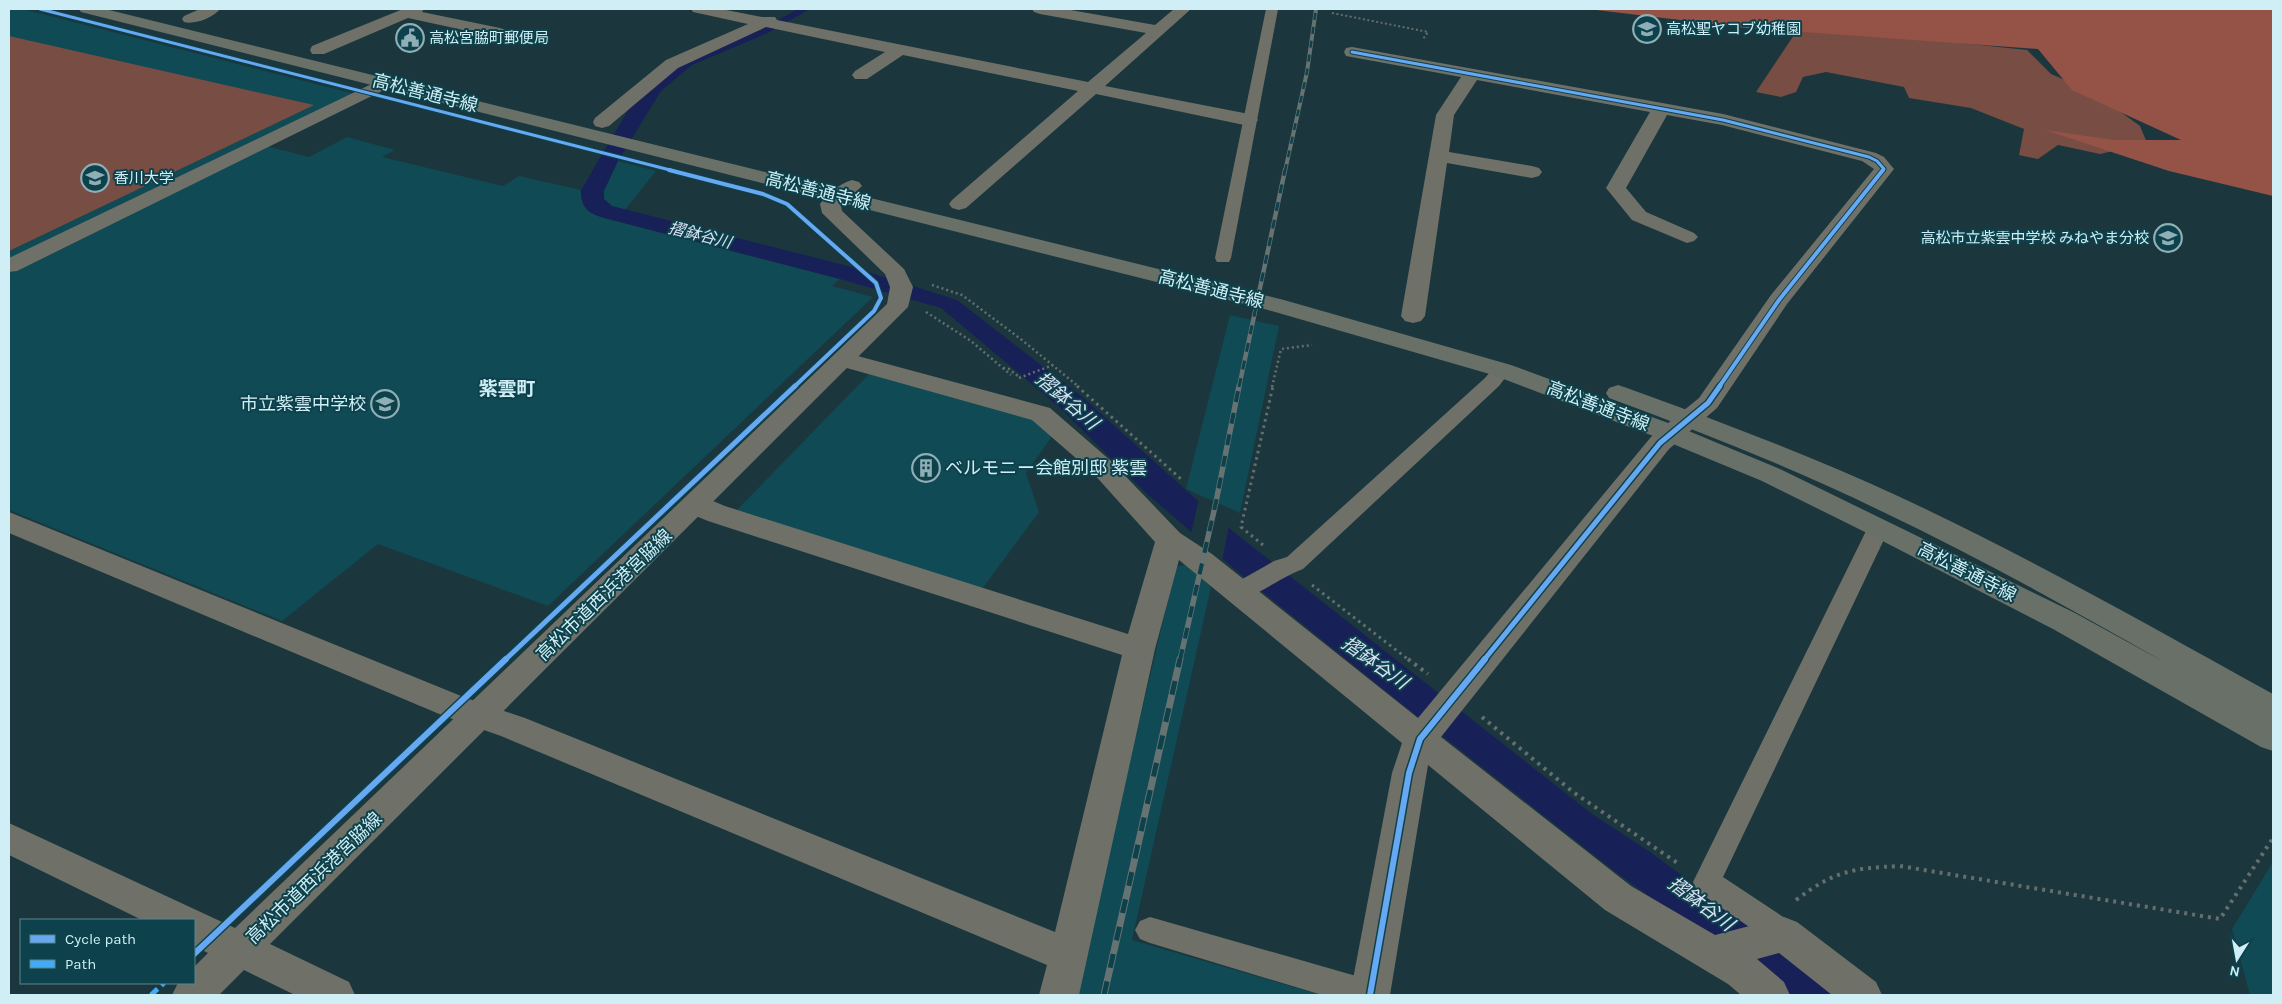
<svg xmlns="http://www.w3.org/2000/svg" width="2282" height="1004" font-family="Karla,'Noto Sans JP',sans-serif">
<rect width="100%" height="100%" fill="#1b373d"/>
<!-- built -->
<g fill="#104a54">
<polygon points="9,9 23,9 355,94 9,261"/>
<polygon points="347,137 395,150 382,157 503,186 519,176 581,190 588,177 610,177 618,161 656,171 616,221 840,279 832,286 873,297 548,606 378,544 282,621 9,510 9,273 267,146 309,157"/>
<polygon points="1230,315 1279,326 1240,513 1186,489"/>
<polygon points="869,374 1036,420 1053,435 1026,473 1039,512 982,589 736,511"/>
<polygon points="1188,564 1211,587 1132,940 1321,995 1074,995 1176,567"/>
<polygon points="2273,862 2273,995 2250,995 2232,929"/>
</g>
<!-- green -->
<g fill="#784d43">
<polygon points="1800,26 2027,50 2051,74 2093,92 2140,126 2147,143 2100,154 2058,145 2038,159 2019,155 2024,129 1971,108 1909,98 1904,87 1826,72 1803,77 1796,92 1781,97 1756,92"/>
<polygon points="9,36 314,105 9,251"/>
</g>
<!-- forest -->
<polygon fill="#945346" points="1588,9 2273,9 2273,196 2169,171 2045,130 2114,140 2181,140 2072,90 2038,49 1747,28"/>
<!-- water -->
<path fill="#182058" d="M798,9H810L768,33L692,65L661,91L618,161L604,191V199L612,206L852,267L957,300L1081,396L1225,525L1465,714L1592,814L1650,852L1789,954L1842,995H1786L1617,873L1408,709L1238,572L1147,494L1058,406L941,308L840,279L616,221C597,216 580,214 581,190L630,107L681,64L760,30Z"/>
<!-- pier -->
<polygon fill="#1b373d" points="1199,499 1229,525 1222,561 1191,534"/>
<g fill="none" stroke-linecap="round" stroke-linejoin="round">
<!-- path-far3 -->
<polyline stroke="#656e6d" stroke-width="2" stroke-dasharray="2 2.5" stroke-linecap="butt" points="1332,13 1428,32 1423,39"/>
<!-- path-far2 -->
<g stroke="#656e6d" stroke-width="2.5" stroke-dasharray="2 3" stroke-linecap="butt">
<polyline points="932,285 962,295 1022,340 1079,387"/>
<polyline points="926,312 971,341 1011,375"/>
<polyline points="1003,368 1009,369 1019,377"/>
<polyline points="1019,378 1053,365"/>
<polyline points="1272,387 1281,349 1312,345"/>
</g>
<!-- path-far1 -->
<g stroke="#656e6d" stroke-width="3" stroke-dasharray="2.5 4" stroke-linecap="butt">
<polyline points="1077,386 1182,480"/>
<polyline points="1263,545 1241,527 1273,386"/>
<polyline points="1312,585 1409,660"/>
</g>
<!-- path -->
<g stroke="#656e6d" stroke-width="4" stroke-dasharray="3 5" stroke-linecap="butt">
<polyline points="1408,659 1428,674"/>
<polyline points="1482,717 1573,792 1679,864"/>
<path d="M1796,900C1834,871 1853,868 1900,866L2220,919L2273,838"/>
</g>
<!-- service -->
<g fill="#6f7168" fill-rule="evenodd">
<polygon points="1266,9 1278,9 1231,258 1229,262 1217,262 1215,258"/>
<path d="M1502,364L1509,366L1511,370L1499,386L1303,569C1287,574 1250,600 1238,600C1235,600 1232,599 1230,598L1227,592L1230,586L1274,561L1287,557L1485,378L1495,366Z"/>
<polygon points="1879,520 1887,522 1890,527 1723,877 1794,924 1799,934 1794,944 1784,947 1774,944 1697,891 1693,882 1868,527 1871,522"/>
<polygon points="1150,917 1370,980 1381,985 1385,995 1322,995 1150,943 1140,939 1135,930 1140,921"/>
</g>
<!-- minor -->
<g fill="#6f7168" fill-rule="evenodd">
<path d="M200,9H220C214,17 195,25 184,22L182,19L184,16Z"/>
<polygon points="403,9 424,9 422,12 500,28 506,30 508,33 506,36 500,38 408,18 324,54 312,54 310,50 312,46"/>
<polygon points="691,9 721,9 762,17 775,17 777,20 1088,82 1146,33 1040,14 1034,12 1032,9 1065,9 1155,25 1174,9 1191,9 1105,86 1249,114 1255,116 1258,120 1255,124 1249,126 1096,94 966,208 959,210 952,208 949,204 952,200 1078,91 903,55 867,79 855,79 852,75 855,71 885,52 766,27 678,68 609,126 602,128 595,126 593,122 595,118 666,60 748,24 693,12"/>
<path d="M1352,47L1723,114L1876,153L1884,157L1894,169L1787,304L1717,408L1669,449L1441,737L1631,886L1715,935L1784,917L1797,922L1876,982L1882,995H1832L1779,953L1757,959L1784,982L1790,995H1741L1728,984L1605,910L1428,765L1390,995H1350L1392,773L1402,743L1179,560L1155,649L1079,995H1039L1047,965L501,736L444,716L9,533V512L466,698L525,718L1055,932L1122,655L708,521L686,512L682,505L686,498C701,494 714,502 728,507L1128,634L1155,542L1093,473L1032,420L836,365L833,360L836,355L845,353L854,355L1050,408L1111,461L1180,533L1212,554L1418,718L1651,437L1699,398L1771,295L1874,169L1862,161L1722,125L1667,115L1626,188L1646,212L1694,233L1698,237L1694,241L1687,243L1632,220L1606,188L1650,112L1477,80L1454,115L1449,152L1532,166L1539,168L1542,172L1539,176L1532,178L1447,163L1425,316L1421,321L1413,323L1405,321L1401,316L1436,115L1461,77L1346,56L1344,52L1346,48Z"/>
<polygon points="384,78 390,79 393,83 390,87 17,271 9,272 9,258"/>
</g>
<!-- tertiary -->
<path fill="#6f7168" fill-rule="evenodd" d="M852,180L859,182L862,186L841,206L842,211L904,269L913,287L908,307L270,944L349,982L355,995H295L244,970L219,995H172L178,983H194V967L208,953L194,946V920H142L9,855V823L235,928L887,304L890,287L885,274L822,213L820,204C827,194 841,183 852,180Z"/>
<!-- primary -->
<path fill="#687068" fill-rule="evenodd" d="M79,9H105L1284,300L1511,365L1679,427L1780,469L2075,613L2164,662C2071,609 1978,557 1881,511C1793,468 1701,432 1609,398L1606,393L1609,388L1618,385L1627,388C1719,421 1811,456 1900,497C2027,556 2150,626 2273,694V751L2261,747L2053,629L1869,534L1762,481L1661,439L1493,375L1268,310L81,12Z"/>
<defs>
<polyline id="rail-far3" points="1285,171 1307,72 1316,9"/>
<polyline id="rail-far2" points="1239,387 1285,170"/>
<polyline id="rail-far1" points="1180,660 1216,502 1239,386"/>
<polyline id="rail" points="1104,995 1180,659"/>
</defs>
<!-- rail-far3 casing -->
<use href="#rail-far3" stroke="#677372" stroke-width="4"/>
<!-- rail-far2 casing -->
<use href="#rail-far2" stroke="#677372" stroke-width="4.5"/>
<!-- rail-far1 casing -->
<use href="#rail-far1" stroke="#677372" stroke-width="5.5"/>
<!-- rail casing -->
<use href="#rail" stroke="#677372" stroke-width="7"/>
<!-- rail-far3 -->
<use href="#rail-far3" stroke="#0d414b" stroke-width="2.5" stroke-dasharray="7" stroke-linecap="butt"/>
<!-- rail-far2 -->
<use href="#rail-far2" stroke="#0d414b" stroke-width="3" stroke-dasharray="9" stroke-linecap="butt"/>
<!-- rail-far1 -->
<use href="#rail-far1" stroke="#0d414b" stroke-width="4" stroke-dasharray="11" stroke-linecap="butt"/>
<!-- rail -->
<use href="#rail" stroke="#0d414b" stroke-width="5" stroke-dasharray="14" stroke-linecap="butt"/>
<!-- quiet -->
<polyline stroke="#42abf6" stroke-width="5" stroke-dasharray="9 5" stroke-linecap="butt" points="151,995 164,983"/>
<defs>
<g id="cycleway-far3">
<polyline points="40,9 674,171"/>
<polyline points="1352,52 1723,120 1869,157 1877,161 1884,169 1882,171"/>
</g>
<g id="cycleway-far2">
<polyline points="669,170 763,194 787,204 876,283 881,298 874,311 794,387"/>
<polyline points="1719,387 1779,300 1883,170"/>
</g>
<g id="cycleway-far1">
<polyline points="505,660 795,386"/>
<polyline points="1484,660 1660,443 1708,403 1720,386"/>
</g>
<g id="cycleway">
<polyline points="194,954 506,659"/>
<polyline points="1370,995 1409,773 1420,739 1485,659"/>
</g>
</defs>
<!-- cycleway-far3 casing -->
<use href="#cycleway-far3" stroke="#0d414b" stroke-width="5"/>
<!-- cycleway-far2 casing -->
<use href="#cycleway-far2" stroke="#0d414b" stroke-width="6"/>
<!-- cycleway-far1 casing -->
<use href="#cycleway-far1" stroke="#0d414b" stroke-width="8"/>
<!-- cycleway casing -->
<use href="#cycleway" stroke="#0d414b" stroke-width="9"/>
<!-- cycleway-far3 -->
<use href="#cycleway-far3" stroke="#66a8f1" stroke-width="3"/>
<!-- cycleway-far2 -->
<use href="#cycleway-far2" stroke="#66a8f1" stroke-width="4"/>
<!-- cycleway-far1 -->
<use href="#cycleway-far1" stroke="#66a8f1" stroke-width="5"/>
<!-- cycleway -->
<use href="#cycleway" stroke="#66a8f1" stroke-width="6"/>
</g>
<!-- icons -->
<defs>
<symbol id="school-ring" viewBox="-11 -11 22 22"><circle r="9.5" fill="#0d414b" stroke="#90aeb5" stroke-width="1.5"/><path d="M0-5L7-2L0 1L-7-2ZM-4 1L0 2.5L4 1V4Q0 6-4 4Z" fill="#90aeb5"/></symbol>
<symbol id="civic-ring" viewBox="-11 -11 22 22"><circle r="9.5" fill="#0d414b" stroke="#90aeb5" stroke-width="1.5"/><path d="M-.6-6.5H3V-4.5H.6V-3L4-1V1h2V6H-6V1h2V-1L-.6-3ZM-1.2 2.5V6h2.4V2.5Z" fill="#90aeb5"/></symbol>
<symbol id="university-ring" viewBox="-11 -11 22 22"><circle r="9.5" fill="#0d414b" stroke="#90aeb5" stroke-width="1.5"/><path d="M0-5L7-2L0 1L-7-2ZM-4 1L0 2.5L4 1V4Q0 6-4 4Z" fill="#90aeb5"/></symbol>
<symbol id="building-ring" viewBox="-11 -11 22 22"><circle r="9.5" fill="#0d414b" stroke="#90aeb5" stroke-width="1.5"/><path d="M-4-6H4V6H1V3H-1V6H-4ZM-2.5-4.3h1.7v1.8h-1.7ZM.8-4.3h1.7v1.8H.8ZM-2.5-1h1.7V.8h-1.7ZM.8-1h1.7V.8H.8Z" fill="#90aeb5"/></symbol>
</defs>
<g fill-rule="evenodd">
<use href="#school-ring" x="1631" y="13" width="32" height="32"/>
<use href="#civic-ring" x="394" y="22" width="32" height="32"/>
<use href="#university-ring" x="79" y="162" width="32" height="32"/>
<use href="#school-ring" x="2152" y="222" width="32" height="32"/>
<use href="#school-ring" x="369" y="388" width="32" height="32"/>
<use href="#building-ring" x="910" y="452" width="32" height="32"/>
</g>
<g text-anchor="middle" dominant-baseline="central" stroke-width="4" stroke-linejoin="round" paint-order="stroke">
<!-- far-poi labels -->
<g font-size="15" fill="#cfeef5" stroke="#0d414b" text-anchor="start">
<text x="1666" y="29">高松聖ヤコブ幼稚園</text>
<text x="429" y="38">高松宮脇町郵便局</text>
<text x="114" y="178">香川大学</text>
<text x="2149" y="238" text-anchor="end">高松市立紫雲中学校 みねやま分校</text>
</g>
<!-- far-water labels -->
<g font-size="16" font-style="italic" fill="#dae0f4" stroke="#0d414b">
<text transform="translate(700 235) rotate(14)">摺鉢谷川</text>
</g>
<!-- street labels -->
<g font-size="18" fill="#cfeef5" stroke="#0d414b">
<text transform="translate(425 93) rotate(14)">高松善通寺線</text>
<text transform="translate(818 191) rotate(14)">高松善通寺線</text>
<text transform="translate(1211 289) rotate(14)">高松善通寺線</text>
<text transform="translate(1598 406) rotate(21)">高松善通寺線</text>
<text transform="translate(1967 572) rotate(27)">高松善通寺線</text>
<text transform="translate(604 595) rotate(-44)">高松市道西浜港宮脇線</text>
<text transform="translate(314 878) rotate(-44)">高松市道西浜港宮脇線</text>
</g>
<!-- poi labels -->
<g font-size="18" fill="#cfeef5" stroke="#0d414b" text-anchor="end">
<text x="366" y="404">市立紫雲中学校</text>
<text x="945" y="468" text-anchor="start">ベルモニー会館別邸 紫雲</text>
</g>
<!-- neighbourhood labels -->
<g font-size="19" font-weight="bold" fill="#cfeef5" stroke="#0d414b">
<text x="507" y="389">紫雲町</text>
</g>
<!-- water labels -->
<g font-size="19" font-style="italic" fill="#dae0f4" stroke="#0d414b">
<text transform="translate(1067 401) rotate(41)">摺鉢谷川</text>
<text transform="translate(1375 663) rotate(35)">摺鉢谷川</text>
<text transform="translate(1701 904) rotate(37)">摺鉢谷川</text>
</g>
</g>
<!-- border -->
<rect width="2282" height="1004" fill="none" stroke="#cfeef5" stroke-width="20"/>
<!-- legend -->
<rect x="20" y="919" width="175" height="65" fill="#0d414b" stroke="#5b868f"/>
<rect x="30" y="935" width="25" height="8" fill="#66a8f1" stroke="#5b868f"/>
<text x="65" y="944" font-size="15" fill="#cfeef5">Cycle path</text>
<rect x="30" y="960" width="25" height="8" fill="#42abf6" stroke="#5b868f"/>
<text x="65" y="969" font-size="15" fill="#cfeef5">Path</text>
<!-- north arrow -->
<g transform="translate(2237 959) rotate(191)" stroke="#0d414b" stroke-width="4" paint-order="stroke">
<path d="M0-4L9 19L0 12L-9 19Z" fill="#cfeef5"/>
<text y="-8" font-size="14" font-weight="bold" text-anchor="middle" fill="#cfeef5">N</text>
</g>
</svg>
